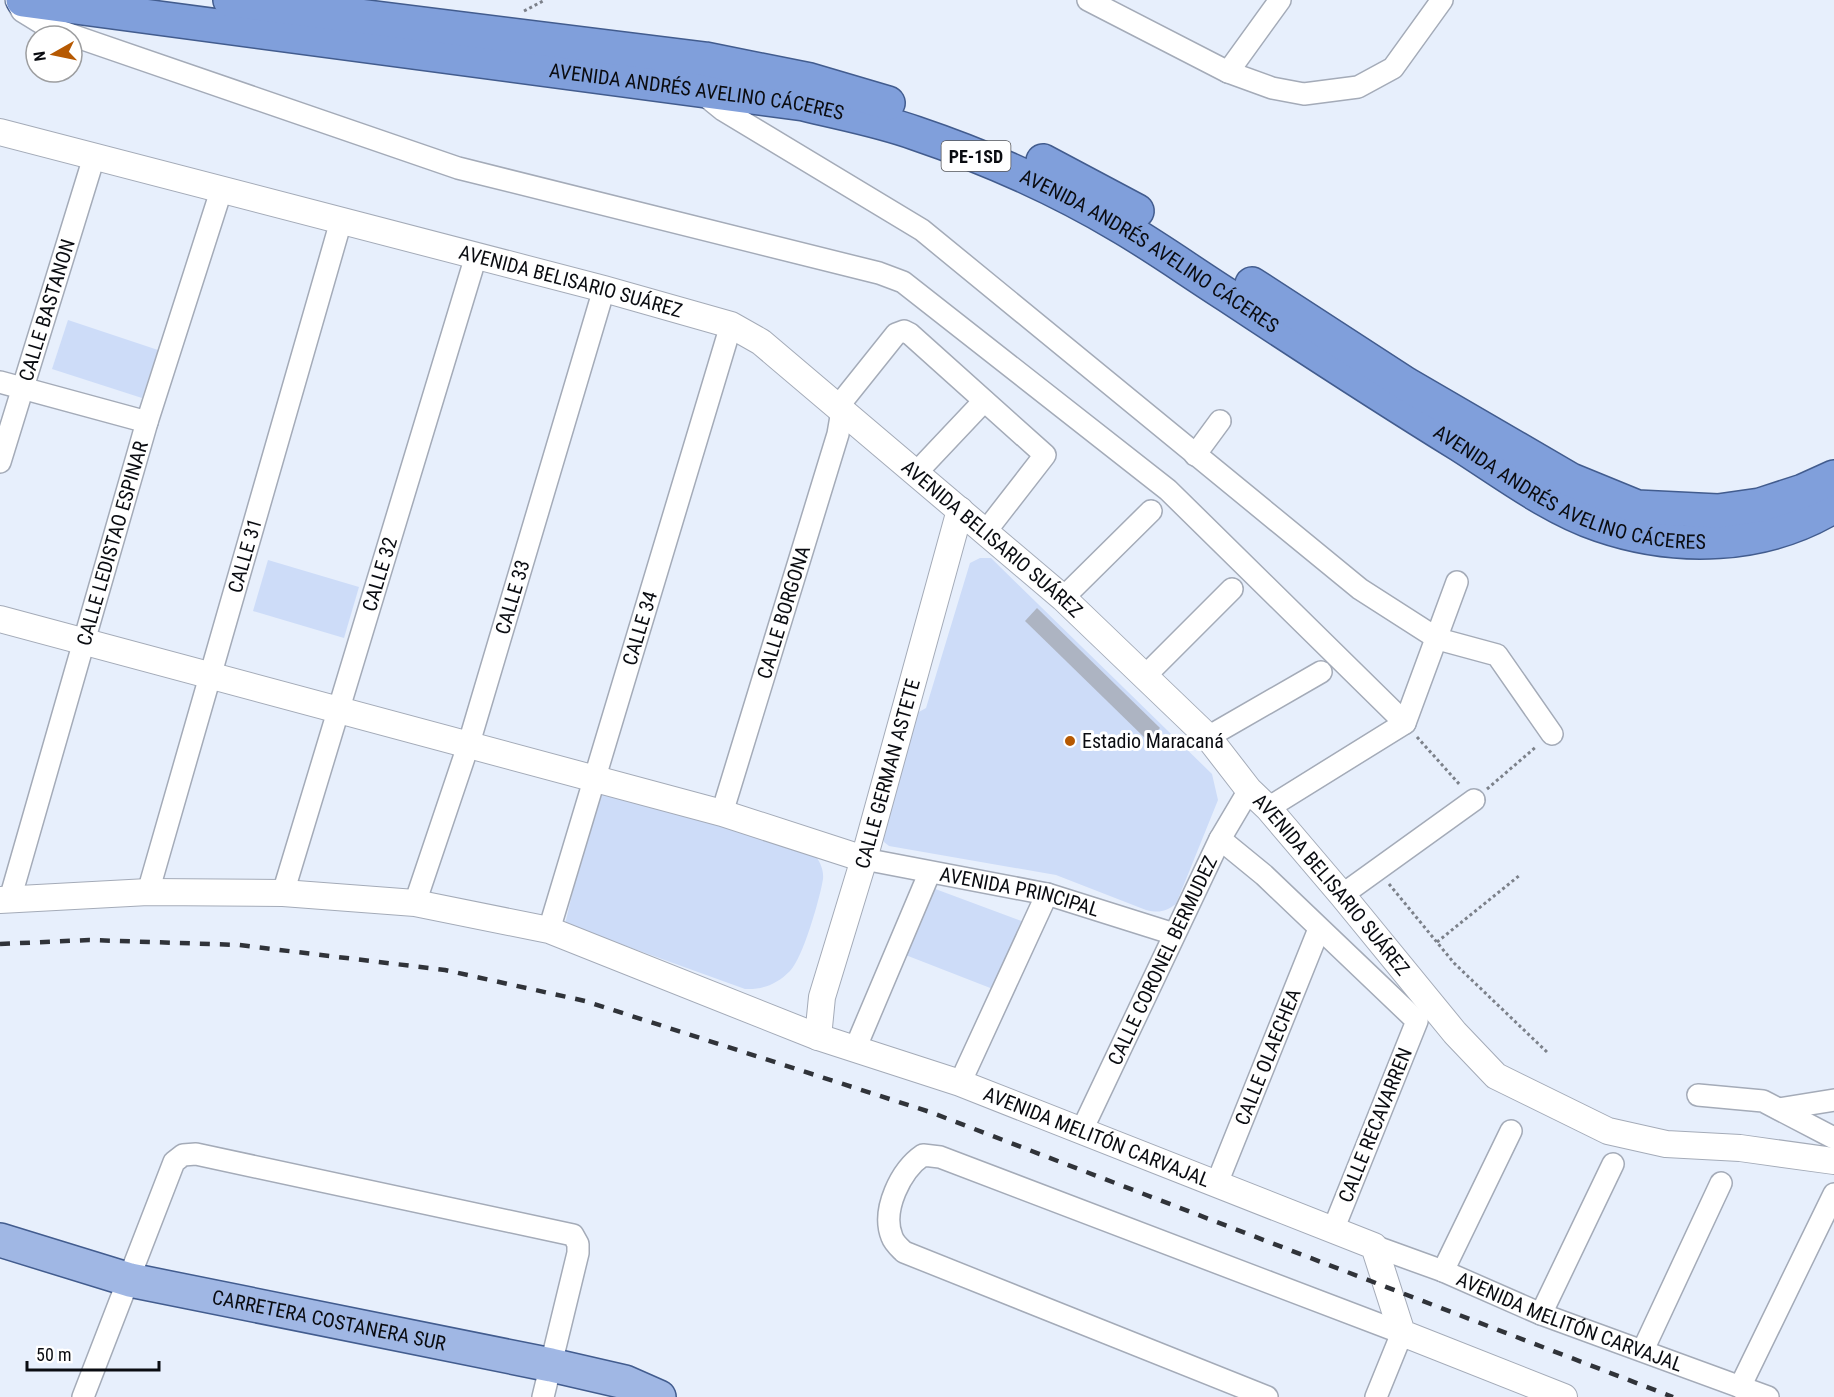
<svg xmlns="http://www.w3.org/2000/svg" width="1834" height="1397" font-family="'Roboto Condensed',sans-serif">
<rect width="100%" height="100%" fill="#e7effc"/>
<!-- green -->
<g fill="#cddcf8">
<polygon points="68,320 158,350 142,398 52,369"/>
<path d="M980,558H991L1212,774L1218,800L1176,904C1165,912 1159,913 1146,910L1056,875L889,846L884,842L882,834L917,713L926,708L970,563Z"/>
<polygon points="268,560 359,587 344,638 253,611"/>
<path d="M597,791L814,853C819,861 824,868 823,879C820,898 803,958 790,971C777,984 763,990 745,989L565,924Z"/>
<polygon points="930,887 1027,923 998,991 903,954"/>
</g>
<!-- building -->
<polygon fill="#adb4c2" points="1037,608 1160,728 1148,741 1025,621"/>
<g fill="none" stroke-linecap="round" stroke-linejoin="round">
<defs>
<g id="minor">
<polyline points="16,0 22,11 48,27 458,168 879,273 903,282 1168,490 1405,723"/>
<polyline points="1088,0 1228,72 1272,88 1304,94 1358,87 1393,68 1442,0"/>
<polyline points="1228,72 1280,0"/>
<polyline points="704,91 707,97 723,110 922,230 1360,589 1438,639 1497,655 1552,734"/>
<polyline points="0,382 147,422"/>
<polyline points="1195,455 1220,421"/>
<path id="s1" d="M0,462L94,157"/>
<polyline points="916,473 984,401"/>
<polyline points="1063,598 1151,511"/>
<polyline points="1144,677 1232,589"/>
<polyline points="1208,737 1321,672"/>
<polyline points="1268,808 1405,723 1457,582"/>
<path id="s2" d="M722,813L838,434L844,399L896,334L904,331L910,334L1045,455L986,531"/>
<polyline points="1220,839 1264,875 1417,1021 1333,1230"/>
<path id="s3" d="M864,859L1047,894L1174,934"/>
<path id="s4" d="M148,892L341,221"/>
<path id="s5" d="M283,893L476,256"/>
<polyline points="1342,895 1474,800"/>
<path id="s6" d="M10,899L147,422L221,191"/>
<path id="s7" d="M415,903L469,743L604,289"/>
<path id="s8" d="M549,930L731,325"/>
<polyline points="855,1049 929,874"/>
<polyline points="960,1083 1047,894"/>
<polyline points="1698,1095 1763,1101 1834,1138"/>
<polyline points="1779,1109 1834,1100"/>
<path id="s9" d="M1081,1132L1220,839L1249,790"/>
<path id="s10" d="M1217,1183L1319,929"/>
<path id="s11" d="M1374,1246L1443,1271L1541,1314L1768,1397"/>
<polyline points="1443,1271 1511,1131"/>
<polyline points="1541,1314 1613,1164"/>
<polyline points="1643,1350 1721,1183"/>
<polyline points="1740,1387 1834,1194"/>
<polyline points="83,1397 174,1162 183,1155 196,1154 573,1235 578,1244 578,1253 543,1397"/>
<path d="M1267,1397L904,1252C900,1248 894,1243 892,1237C881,1210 901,1170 923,1155L940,1157L1402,1333L1376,1397"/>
</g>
<g id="tertiary">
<path id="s12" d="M0,132L604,289L731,325L761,342L1063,598L1208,737L1249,790L1268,808L1342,895L1455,1033L1496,1076L1608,1131L1666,1144L1740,1148L1834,1161"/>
<polyline points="0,619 722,813 864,859"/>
<path id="s13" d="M0,900L148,892L283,893L415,903L549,930L818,1037L960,1083L1374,1246L1402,1333L1564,1397"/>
<path id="s14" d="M818,1037L822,997L864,859L960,510"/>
</g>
<g id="primary">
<path id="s15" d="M0,1240L130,1280L551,1365L625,1382L659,1397"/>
</g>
<g id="trunk">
<path id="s16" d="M23,0L804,104C840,113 879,120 915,133C986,157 1056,188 1120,226C1156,247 1191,272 1227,295C1304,346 1381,396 1460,445C1504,473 1550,508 1600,525C1676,551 1764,549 1834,506"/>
<polyline points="230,0 705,59 810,80 888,103"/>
<polyline points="1043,161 1137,211"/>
<polyline points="1252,284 1406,384 1571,480 1637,507 1718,511 1760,505 1803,491 1834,477"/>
</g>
</defs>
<!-- minor casing -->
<use href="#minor" stroke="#a4abb8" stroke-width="24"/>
<!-- tertiary casing -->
<use href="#tertiary" stroke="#a4abb8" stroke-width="28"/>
<!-- primary casing -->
<use href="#primary" stroke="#425c8e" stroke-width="36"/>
<!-- trunk casing -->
<use href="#trunk" stroke="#425c8e" stroke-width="36"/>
<!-- path -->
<g stroke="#7c818a" stroke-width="3" stroke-dasharray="3 3" stroke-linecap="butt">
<polyline points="524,11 545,0"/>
<polyline points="1417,737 1461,786"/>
<polyline points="1487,789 1537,746"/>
<polyline points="1389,884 1454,963 1549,1054"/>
<polyline points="1437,942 1520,875"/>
</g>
<!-- minor -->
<use href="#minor" stroke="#fff" stroke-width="21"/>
<!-- tertiary -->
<use href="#tertiary" stroke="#fff" stroke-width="26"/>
<!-- primary -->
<use href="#primary" stroke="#a0b7e4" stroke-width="33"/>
<!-- trunk -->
<use href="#trunk" stroke="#809fdb" stroke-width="33"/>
<!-- rail -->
<polyline stroke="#303339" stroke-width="4.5" stroke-dasharray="10 10" stroke-linecap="butt" points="0,944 89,940 239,945 445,970 585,1001 930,1112 1673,1397"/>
</g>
<!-- markers -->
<circle fill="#b65902" stroke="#fff" stroke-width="2" cx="1070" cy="741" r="6"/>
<g text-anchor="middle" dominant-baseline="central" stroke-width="6" stroke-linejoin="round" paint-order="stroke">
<!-- shield labels -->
<rect fill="#fff" stroke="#545558" stroke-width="1.5" x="941.5" y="141" width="69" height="30" rx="4.5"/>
<g font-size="18" font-weight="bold" fill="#0a0c11">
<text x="976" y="156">PE-1SD</text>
</g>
<!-- street labels -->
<g font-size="20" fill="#0a0c11" stroke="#fff">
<text stroke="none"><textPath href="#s16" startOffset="680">AVENIDA ANDRÉS AVELINO CÁCERES</textPath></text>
<text stroke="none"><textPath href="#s16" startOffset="1166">AVENIDA ANDRÉS AVELINO CÁCERES</textPath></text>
<text stroke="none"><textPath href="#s12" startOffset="590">AVENIDA BELISARIO SUÁREZ</textPath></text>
<text stroke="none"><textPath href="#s1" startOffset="159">CALLE BASTANON</textPath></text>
<text stroke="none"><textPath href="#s16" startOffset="1653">AVENIDA ANDRÉS AVELINO CÁCERES</textPath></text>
<text stroke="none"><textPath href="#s12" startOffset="1094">AVENIDA BELISARIO SUÁREZ</textPath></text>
<text stroke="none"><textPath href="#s6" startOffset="370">CALLE LEDISTAO ESPINAR</textPath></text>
<text stroke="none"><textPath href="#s4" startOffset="350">CALLE 31</textPath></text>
<text stroke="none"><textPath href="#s5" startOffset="333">CALLE 32</textPath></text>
<text stroke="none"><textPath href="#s7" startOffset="321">CALLE 33</textPath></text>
<text stroke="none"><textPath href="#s2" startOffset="210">CALLE BORGONA</textPath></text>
<text stroke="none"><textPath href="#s8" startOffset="315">CALLE 34</textPath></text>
<text stroke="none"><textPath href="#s14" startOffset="273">CALLE GERMAN ASTETE</textPath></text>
<text stroke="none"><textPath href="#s12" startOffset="1580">AVENIDA BELISARIO SUÁREZ</textPath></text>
<text stroke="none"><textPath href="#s3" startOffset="159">AVENIDA PRINCIPAL</textPath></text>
<text stroke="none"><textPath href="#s9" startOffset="190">CALLE CORONEL BERMUDEZ</textPath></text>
<text stroke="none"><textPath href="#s10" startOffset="136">CALLE OLAECHEA</textPath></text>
<text transform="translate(1375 1125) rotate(-68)">CALLE RECAVARREN</text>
<text stroke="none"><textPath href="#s13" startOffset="1138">AVENIDA MELITÓN CARVAJAL</textPath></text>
<text stroke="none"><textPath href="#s15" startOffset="339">CARRETERA COSTANERA SUR</textPath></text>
<text stroke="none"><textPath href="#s11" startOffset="210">AVENIDA MELITÓN CARVAJAL</textPath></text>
</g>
<!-- poi labels -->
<g font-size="20" fill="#0a0c11" stroke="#fff" text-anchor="start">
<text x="1082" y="741">Estadio Maracaná</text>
</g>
</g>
<!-- north arrow -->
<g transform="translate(54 54) rotate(261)"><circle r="28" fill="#ffffff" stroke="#9d9ea0" stroke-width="1.5"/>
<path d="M0-4.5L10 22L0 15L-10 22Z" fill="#b65902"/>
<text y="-9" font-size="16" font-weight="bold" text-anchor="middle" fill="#0a0c11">N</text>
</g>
<!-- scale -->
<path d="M27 1361v9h132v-9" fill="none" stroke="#0a0c11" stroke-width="3"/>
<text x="36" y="1361" font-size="18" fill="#0a0c11" stroke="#ffffff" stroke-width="4.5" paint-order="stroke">50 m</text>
</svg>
